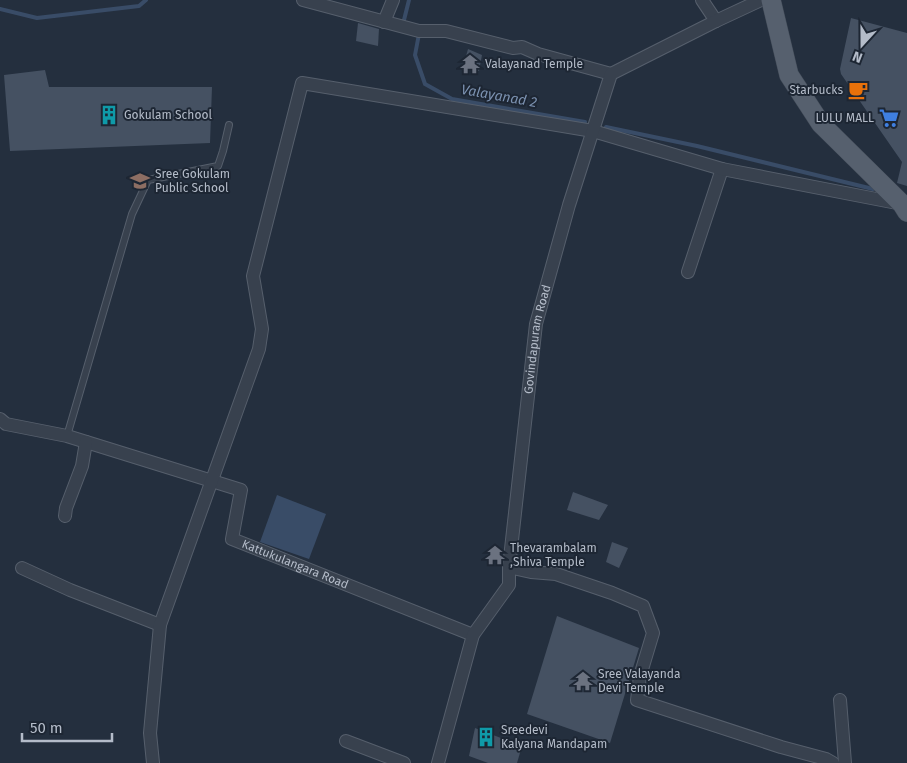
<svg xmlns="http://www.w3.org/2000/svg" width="907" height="763" font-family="'Fira Sans',sans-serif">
<rect width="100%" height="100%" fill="#242f3e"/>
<!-- water -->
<polygon fill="#394c67" points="277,495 326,514 309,559 260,542"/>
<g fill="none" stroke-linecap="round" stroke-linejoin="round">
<!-- stream -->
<g stroke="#394c67" stroke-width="4">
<polyline points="0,9 37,18 139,6 146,0"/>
<polyline points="403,24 409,0"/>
<polyline points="419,34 415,55 425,84 452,99 585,122"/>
<polyline points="606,127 697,146 873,189"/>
</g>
</g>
<!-- building -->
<g fill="#455162">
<polygon points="851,18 907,33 907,186 897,183 902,162 841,74 840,69"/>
<polygon points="358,23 379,29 378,46 356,41"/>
<polygon points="468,49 482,55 479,71 463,67"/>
<polygon points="45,70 49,87 212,87 210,143 10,151 4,75"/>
<polygon points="573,492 608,505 599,520 567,510"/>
<polygon points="612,542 628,548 619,568 606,562"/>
<polygon points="557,616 639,648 610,743 527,714"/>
<polygon points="475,728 522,746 517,763 488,763 469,756"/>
</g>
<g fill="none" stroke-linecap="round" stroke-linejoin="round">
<defs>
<polyline id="service" points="67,436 132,214 148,180 218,166 223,151 229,125"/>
<g id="minor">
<polyline points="303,0 419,31 446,31 513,48 522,47 538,54 611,74"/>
<polyline points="702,0 716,21"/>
<polyline points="384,22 393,0"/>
<polyline points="688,272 722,169"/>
<path id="s1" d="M0,419L6,424L67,436L241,490L232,539L473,635"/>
<polyline points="65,516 66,508 82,466 86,442"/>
<polyline points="509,567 531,572 556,574 612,593 643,606 653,633 640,676 637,700 781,747 826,759 833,763"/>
<polyline points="22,568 70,590 160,625"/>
<polyline points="840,700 845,763"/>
<polyline points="346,741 404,763"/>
<polyline points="153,763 150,733 160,625 259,349 262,329 253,276 302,83 593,131 722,169 902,204"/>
<path id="s2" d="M438,763L473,635L509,585V567L536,324L569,205L611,74L716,21L761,0"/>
</g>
<polyline id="primary" points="771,0 789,75 821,124 902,204 907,212"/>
</defs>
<!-- service casing -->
<use href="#service" stroke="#565f6c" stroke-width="8"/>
<!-- minor casing -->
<use href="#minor" stroke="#565f6c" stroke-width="14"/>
<!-- primary casing -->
<use href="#primary" stroke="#414a57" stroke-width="20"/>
<!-- service -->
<use href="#service" stroke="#38414e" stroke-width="6"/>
<!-- minor -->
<use href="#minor" stroke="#38414e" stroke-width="12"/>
<!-- primary -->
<use href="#primary" stroke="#56606e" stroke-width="19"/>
</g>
<!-- icons -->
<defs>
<symbol id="temple-bare" viewBox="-9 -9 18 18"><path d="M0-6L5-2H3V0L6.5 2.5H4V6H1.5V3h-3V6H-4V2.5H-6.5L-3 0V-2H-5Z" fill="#6b7280" stroke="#1d2633" stroke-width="2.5" paint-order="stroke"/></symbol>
<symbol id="cafe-bare" viewBox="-9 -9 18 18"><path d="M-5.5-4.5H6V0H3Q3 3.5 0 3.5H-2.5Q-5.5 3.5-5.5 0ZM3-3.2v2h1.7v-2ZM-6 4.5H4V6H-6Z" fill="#e8710a" stroke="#1d2633" stroke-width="2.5" paint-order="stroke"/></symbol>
<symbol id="building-bare" viewBox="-9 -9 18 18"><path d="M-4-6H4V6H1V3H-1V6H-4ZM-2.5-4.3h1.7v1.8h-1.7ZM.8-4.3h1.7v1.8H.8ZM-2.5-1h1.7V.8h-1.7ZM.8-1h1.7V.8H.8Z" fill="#0f9aa8" stroke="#1d2633" stroke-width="2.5" paint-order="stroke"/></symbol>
<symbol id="supermarket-bare" viewBox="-9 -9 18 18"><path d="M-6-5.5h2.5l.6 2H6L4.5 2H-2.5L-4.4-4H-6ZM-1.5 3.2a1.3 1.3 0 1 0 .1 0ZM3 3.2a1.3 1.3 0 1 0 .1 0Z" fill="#3f7fe0" stroke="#1d2633" stroke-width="2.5" paint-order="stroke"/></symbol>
<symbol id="school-bare" viewBox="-9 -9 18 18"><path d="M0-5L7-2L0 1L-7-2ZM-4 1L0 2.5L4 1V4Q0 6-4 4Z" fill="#8d6e63" stroke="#1d2633" stroke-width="2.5" paint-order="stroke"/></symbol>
</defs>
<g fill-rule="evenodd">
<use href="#temple-bare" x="456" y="50" width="28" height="28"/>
<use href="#cafe-bare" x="844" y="76" width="28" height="28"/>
<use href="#building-bare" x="95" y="101" width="28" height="28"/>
<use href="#supermarket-bare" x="875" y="104" width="28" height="28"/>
<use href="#school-bare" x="126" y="167" width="28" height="28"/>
<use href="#temple-bare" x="481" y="541" width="28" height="28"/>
<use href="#temple-bare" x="569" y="667" width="28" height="28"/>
<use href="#building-bare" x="472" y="723" width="28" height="28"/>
</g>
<g text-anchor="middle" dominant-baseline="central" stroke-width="4" stroke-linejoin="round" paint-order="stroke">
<!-- poi labels -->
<g font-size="12" fill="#b4bcc9" stroke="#1d2633" text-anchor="start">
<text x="485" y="64">Valayanad Temple</text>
<text x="843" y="90" text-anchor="end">Starbucks</text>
<text x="124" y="115">Gokulam School</text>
<text x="874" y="118" text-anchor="end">LULU MALL</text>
<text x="155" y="174">Sree Gokulam<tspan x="155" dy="14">Public School</tspan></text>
<text x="510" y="548">Thevarambalam<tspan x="510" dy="14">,Shiva Temple</tspan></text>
<text x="598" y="674">Sree Valayanda<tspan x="598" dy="14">Devi Temple</tspan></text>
<text x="501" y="730">Sreedevi<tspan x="501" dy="14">Kalyana Mandapam</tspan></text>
</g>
<!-- street labels -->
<g font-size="12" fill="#b4bcc9" stroke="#1d2633">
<text stroke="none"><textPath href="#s2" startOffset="442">Govindapuram Road</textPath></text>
<text stroke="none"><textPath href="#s1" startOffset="370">Kattukulangara Road</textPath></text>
</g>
<!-- water labels -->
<g font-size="14" font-style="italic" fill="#7c92b1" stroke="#1d2633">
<text transform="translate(499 96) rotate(10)">Valayanad 2</text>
</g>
</g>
<!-- north arrow -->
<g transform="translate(862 45) rotate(201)" stroke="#1d2633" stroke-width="4" paint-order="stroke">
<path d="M0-4L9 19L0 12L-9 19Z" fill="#b4bcc9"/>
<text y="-8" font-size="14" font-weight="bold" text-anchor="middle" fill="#b4bcc9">N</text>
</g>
<!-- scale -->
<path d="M22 733v8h90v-8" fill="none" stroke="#b4bcc9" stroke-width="2.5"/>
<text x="30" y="733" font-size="15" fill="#b4bcc9" stroke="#1d2633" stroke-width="4" paint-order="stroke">50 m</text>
</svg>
